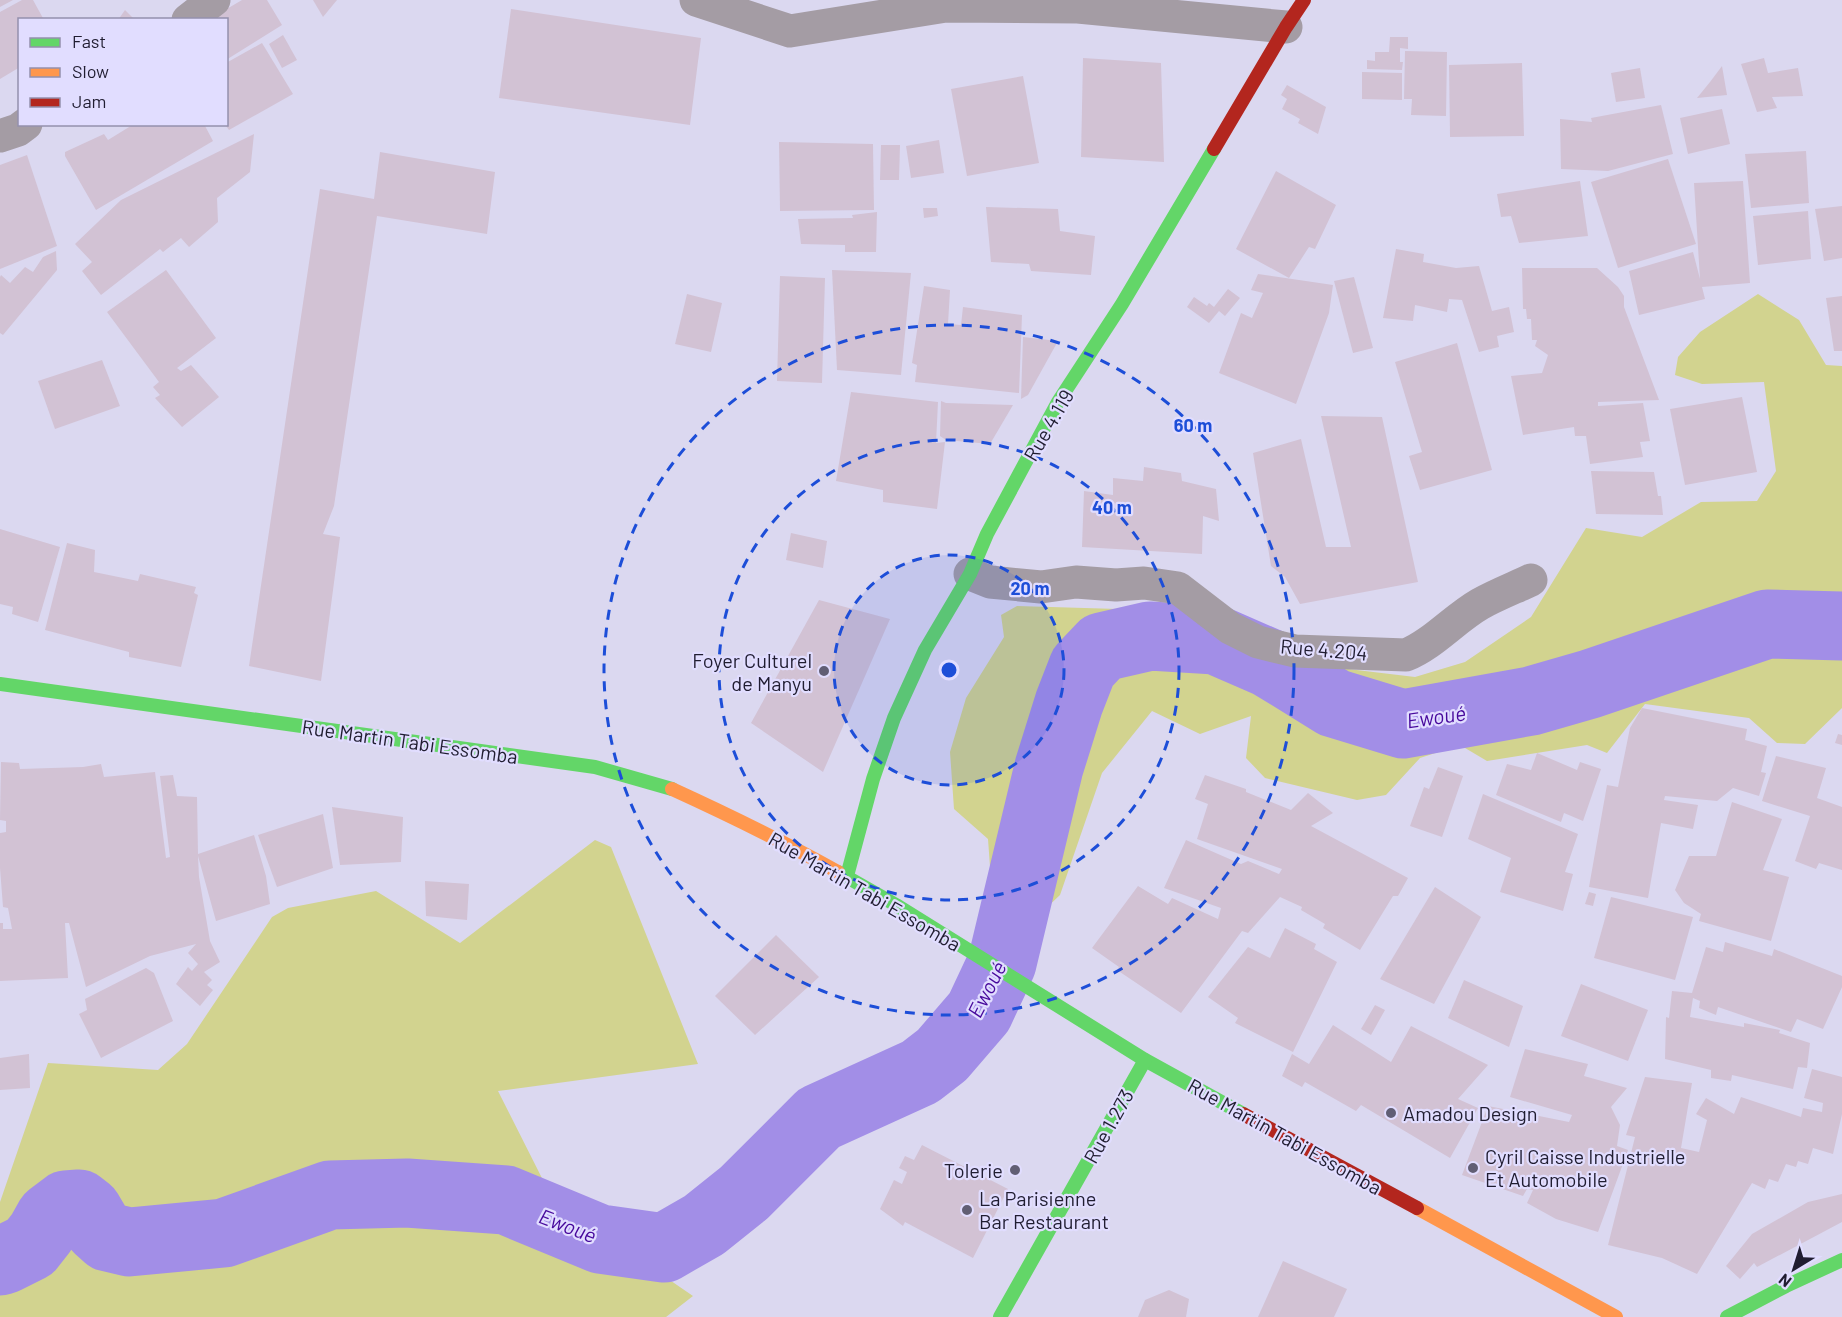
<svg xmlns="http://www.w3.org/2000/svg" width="1842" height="1317" font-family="Barlow,sans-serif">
<rect width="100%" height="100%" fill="#dbd8f0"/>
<!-- green -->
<g fill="#d2d38f">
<polygon points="1758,294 1799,320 1826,365 1842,366 1842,708 1805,744 1777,743 1749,718 1645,704 1607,753 1587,745 1487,761 1460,745 1420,758 1386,795 1357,800 1265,778 1246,758 1251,716 1200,734 1152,711 1102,773 1060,895 1022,931 993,908 988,839 954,809 950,752 966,698 1004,637 1001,615 1017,606 1152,610 1298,663 1415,677 1465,662 1531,617 1586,528 1642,537 1701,502 1757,501 1776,471 1764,382 1702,384 1675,375 1678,357 1700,332"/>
<polygon points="595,840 611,847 698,1064 498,1091 553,1200 693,1296 666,1317 0,1317 0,1202 48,1063 158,1070 187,1044 272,917 288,908 376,891 460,943"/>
</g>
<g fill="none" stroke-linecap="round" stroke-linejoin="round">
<!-- river -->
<polyline stroke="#a28ee7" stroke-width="69" points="0,1261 6,1259 30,1247 41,1233 50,1217 66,1205 79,1204 88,1211 98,1228 108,1237 129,1242 224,1233 330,1195 407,1193 506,1200 600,1239 664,1248 704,1225 744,1193 819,1118 920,1072 942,1055 979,1012 1002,963 1049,767 1069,703 1083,667 1102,647 1150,636 1216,640 1269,663 1334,703 1403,724 1531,701 1590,684 1767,624 1842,626"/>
</g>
<!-- building -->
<g fill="#d2c2d4">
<polygon points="0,0 13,0 0,7"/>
<polygon points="22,0 33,0 44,20 20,20 20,67 0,79 0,12"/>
<polygon points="242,0 267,0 282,25 226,60 226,20 208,20"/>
<polygon points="313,0 337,0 323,17"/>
<polygon points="511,9 701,38 690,125 499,98"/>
<polygon points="125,10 135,20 118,20"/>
<polygon points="283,35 297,60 282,68 269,44"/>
<polygon points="1390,37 1408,37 1408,49 1400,48 1400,62 1403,62 1402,70 1367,69 1367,60 1375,61 1375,52 1389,52"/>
<polygon points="262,43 293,94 229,130 226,126 226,63"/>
<polygon points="1405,51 1447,52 1446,116 1411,115 1412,99 1404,99"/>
<polygon points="1083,58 1161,63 1164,162 1081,157"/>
<polygon points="1764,58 1768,73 1798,68 1803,96 1772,97 1777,108 1757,112 1741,64"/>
<polygon points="1522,63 1524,136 1450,137 1449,65"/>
<polygon points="1722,66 1727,95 1697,98 1710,82"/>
<polygon points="1640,68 1645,98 1616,102 1611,73"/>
<polygon points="1362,72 1402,73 1402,100 1362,99"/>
<polygon points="1023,76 1039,163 967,176 951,89"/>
<polygon points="1287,85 1326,107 1318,134 1298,123 1300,119 1282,109 1287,99 1281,95"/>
<polygon points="1661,105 1673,154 1608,171 1561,169 1560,119 1592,122 1591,118"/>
<polygon points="1722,109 1730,144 1688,154 1680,118"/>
<polygon points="134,124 204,124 213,141 96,210 65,156 65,152 104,134 108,140"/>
<polygon points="254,134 250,172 217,198 218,222 189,247 181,238 163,252 160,249 101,295 82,271 92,262 75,244 121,200"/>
<polygon points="939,140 944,173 911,178 906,146"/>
<polygon points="779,142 873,144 874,210 780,211"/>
<polygon points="881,145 900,145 899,180 880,180"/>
<polygon points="1806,151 1809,203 1751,208 1745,154"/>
<polygon points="380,152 495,172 487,234 377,216 334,506 323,534 340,537 321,681 249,666 320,189 374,199"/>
<polygon points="27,155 57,246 0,269 0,165"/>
<polygon points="1668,159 1696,244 1618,268 1591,182"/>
<polygon points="1276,171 1336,205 1315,249 1309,247 1289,278 1236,249"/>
<polygon points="1580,181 1588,236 1519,243 1511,216 1501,217 1497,194"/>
<polygon points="1743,181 1750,283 1702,287 1705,299 1639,315 1629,271 1693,252 1700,279 1694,183"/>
<polygon points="1842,206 1842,258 1824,261 1815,209"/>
<polygon points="986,207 1058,209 1060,231 1095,236 1091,275 1031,271 1029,264 991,262"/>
<polygon points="923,208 937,208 938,216 924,218"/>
<polygon points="1808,211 1811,259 1758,265 1753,216"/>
<polygon points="877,212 876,252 845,252 845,245 801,244 798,219 853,218 852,215"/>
<polygon points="1396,249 1424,254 1423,262 1456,268 1479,266 1492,311 1509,307 1514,332 1497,336 1499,347 1479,352 1462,300 1449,299 1447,312 1415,305 1413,321 1383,318"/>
<polygon points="56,251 57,270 3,335 0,333 0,277 1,275 10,283 25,267 33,272 43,257"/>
<polygon points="1522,268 1597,268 1618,287 1624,296 1624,307 1659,400 1598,402 1598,406 1643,403 1650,441 1640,442 1643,457 1590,464 1586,436 1575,436 1574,427 1523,435 1511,376 1542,373 1548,355 1535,346 1537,340 1532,340 1531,319 1527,319 1526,309 1523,309"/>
<polygon points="166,270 216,338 177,368 181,371 191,365 219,397 182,427 155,398 160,395 153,387 159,382 107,312"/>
<polygon points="832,270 911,273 901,375 837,370"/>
<polygon points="1258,274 1333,285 1329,313 1296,404 1219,373 1241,313 1252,318 1263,293 1251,290"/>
<polygon points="780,276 825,278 822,383 777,381"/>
<polygon points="1354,277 1373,348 1353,353 1334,281"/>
<polygon points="924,286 950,290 948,324 961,325 963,307 1022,315 1019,393 915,382 917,365 912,363"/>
<polygon points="1228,289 1240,298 1225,316 1219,311 1209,323 1187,307 1194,297 1207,306 1209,303 1214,307"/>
<polygon points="687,294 722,303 711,352 675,344"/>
<polygon points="1842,296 1842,351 1834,351 1826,298"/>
<polygon points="1023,337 1058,341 1028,395 1021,399"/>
<polygon points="1457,343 1492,470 1420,490 1409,456 1422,452 1395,362"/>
<polygon points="102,360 120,406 55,429 38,381"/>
<polygon points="851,392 938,402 936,443 945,442 937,509 883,502 883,490 836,481"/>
<polygon points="1742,397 1757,472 1685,485 1670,409"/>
<polygon points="941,401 946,403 1013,405 990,444 946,440 940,436"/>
<polygon points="1321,416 1382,417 1418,582 1300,604 1285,577 1271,566 1253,453 1301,439 1326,547 1351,547"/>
<polygon points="1144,467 1181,473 1182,481 1216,489 1219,521 1203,516 1202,554 1082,547 1084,491 1113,495 1113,478 1143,481"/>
<polygon points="1591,471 1654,472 1658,496 1661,496 1663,515 1596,514"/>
<polygon points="0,529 60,547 38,622 12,614 13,607 0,604"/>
<polygon points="791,533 827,541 823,568 786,560"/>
<polygon points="67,543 95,550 94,572 138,581 140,574 196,587 194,593 198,595 181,667 129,657 129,652 45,630"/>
<polygon points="819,600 890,619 823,772 751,723"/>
<polygon points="1642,708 1747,729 1745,740 1767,746 1761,772 1766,773 1759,796 1733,788 1717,801 1665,796 1664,800 1698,805 1693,829 1661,823 1648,898 1589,887 1607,785 1618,787 1630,728"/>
<polygon points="1838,734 1842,735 1842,745 1835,743"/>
<polygon points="1537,753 1577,770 1580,762 1601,769 1583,821 1564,813 1561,822 1496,795 1507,764 1531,770"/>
<polygon points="1776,756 1826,768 1817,798 1842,807 1842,870 1819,863 1816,869 1795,861 1810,816 1762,801"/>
<polygon points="1,762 19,763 20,769 83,767 101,764 104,777 155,772 166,858 170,857 160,776 173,775 177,796 197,797 198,854 254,835 266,876 270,904 216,921 198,856 199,877 210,941 220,962 204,972 212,980 207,985 213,990 200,1006 176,984 188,967 192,971 198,964 188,953 196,944 150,956 86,987 69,923 65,923 68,978 0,981 0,923 3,923 3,929 12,929 8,908 3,907 0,868 0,833 6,832 6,821 0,820"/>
<polygon points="1438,767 1463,776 1442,837 1410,826 1424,787 1429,789"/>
<polygon points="1205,775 1246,789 1246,792 1291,810 1308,793 1333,813 1311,826 1408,878 1398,896 1393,896 1360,950 1323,928 1325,924 1301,910 1302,907 1280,897 1248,933 1242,931 1181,1013 1117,970 1119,967 1092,948 1138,886 1168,904 1172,898 1218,919 1221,908 1164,888 1186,840 1241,864 1248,861 1279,874 1282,869 1197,839 1208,804 1195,799"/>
<polygon points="1483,794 1578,834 1565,872 1573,874 1563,911 1500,892 1511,858 1468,839"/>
<polygon points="1732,802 1782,819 1763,870 1789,877 1771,941 1699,921 1701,914 1684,903 1675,890 1689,856 1716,856"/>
<polygon points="332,807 403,817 401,862 340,865"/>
<polygon points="323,814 333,868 277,887 258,835"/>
<polygon points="425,881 469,884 467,920 426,916"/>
<polygon points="1435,887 1481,917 1434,1004 1380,979"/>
<polygon points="1589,892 1596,894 1593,906 1585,904"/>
<polygon points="1611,897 1693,917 1675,980 1594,958"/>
<polygon points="1285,928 1316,944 1314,949 1337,962 1293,1052 1235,1023 1238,1018 1208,997 1248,947 1270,958"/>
<polygon points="776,935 819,977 755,1035 715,996"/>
<polygon points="1725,942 1772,956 1774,949 1842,976 1842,987 1823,1029 1797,1019 1791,1032 1718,1007 1716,1015 1699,1008 1700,1001 1693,998 1690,1017 1744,1027 1744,1023 1780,1030 1779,1033 1810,1043 1807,1068 1798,1067 1793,1089 1732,1075 1731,1081 1711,1078 1711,1070 1665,1059 1666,1017 1669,1018 1672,991 1692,993 1706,947 1723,952"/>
<polygon points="146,968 154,973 173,1021 101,1058 79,1014 87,1010 85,999"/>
<polygon points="1464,980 1523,1006 1509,1047 1448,1018"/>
<polygon points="1581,984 1648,1010 1628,1061 1561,1036"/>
<polygon points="1375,1005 1385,1010 1371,1035 1361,1029"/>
<polygon points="1333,1025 1391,1062 1411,1026 1488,1065 1458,1099 1478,1108 1450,1158 1361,1105 1356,1111 1305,1082 1302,1087 1282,1076 1292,1054 1309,1064"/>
<polygon points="1525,1049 1588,1064 1584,1076 1627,1088 1611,1107 1620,1125 1617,1146 1628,1150 1598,1232 1556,1219 1527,1203 1533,1190 1527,1189 1523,1196 1462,1175 1488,1106 1569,1122 1572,1115 1510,1097"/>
<polygon points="29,1054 30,1088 0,1090 0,1058"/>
<polygon points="1812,1069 1842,1077 1842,1114 1833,1154 1813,1148 1808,1164 1798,1161 1796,1167 1786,1164 1778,1182 1769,1179 1765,1189 1752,1183 1697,1274 1662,1258 1608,1245 1635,1137 1626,1135 1645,1077 1692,1083 1681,1148 1699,1152 1707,1120 1696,1114 1706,1098 1734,1114 1741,1097 1801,1117 1803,1108 1822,1112 1823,1103 1804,1098"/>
<polygon points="922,1145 1008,1189 973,1258 905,1222 903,1226 880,1209 894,1180 902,1184 907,1172 899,1168 905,1156 914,1160"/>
<polygon points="1842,1194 1842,1222 1757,1267 1754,1263 1740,1279 1726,1266 1752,1234 1808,1202"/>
<polygon points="1283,1261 1347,1289 1334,1317 1258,1317"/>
<polygon points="1169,1290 1189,1299 1186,1317 1138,1317 1145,1300"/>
</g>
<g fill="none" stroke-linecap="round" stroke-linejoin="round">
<!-- street -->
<g stroke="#a49ca4" stroke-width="33">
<polyline points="696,0 790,31 946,6 1078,7 1286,27"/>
<polyline points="188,20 214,0"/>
<polyline points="0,136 18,130 26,124"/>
<path d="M970,574L990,582L1041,587L1076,582L1116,585L1144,583L1178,588L1230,628L1258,642L1295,651L1406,655C1433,644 1454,619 1480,604C1496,595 1514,588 1531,580"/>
</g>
<!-- fast -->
<g stroke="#63d668" stroke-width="14">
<polyline points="0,684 595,767 672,789"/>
<polyline points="838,872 896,905 1145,1060 1243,1114"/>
<polyline points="847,876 873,779 894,718 925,650 970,574 987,534 1058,402 1122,304 1214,149"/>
<polyline points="1000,1317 1145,1060"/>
<polyline points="1727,1317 1786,1286 1842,1260"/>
</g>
<!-- slow -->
<g stroke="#ff974d" stroke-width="14">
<path d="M672,789C729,815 784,842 838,872"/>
<polyline points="1417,1208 1616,1317"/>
</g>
<!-- jam -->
<g stroke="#b3261e" stroke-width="14">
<polyline points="1214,149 1286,27 1304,0"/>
<polyline points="1243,1114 1417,1208"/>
</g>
</g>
<!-- distance rings -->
<circle cx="949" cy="670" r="115" fill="#1d4ed8" fill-opacity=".12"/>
<g fill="none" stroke="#1d4ed8" stroke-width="3" stroke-dasharray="10 8">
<circle cx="949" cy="670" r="115"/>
<circle cx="949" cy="670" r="230"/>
<circle cx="949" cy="670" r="345"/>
</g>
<!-- markers -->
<g fill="#615e74" stroke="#e1ddff" stroke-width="2">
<circle cx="824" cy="671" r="6"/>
<circle cx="1391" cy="1113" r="6"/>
<circle cx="1473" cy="1168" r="6"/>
<circle cx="1015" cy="1170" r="6"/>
<circle cx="967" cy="1210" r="6"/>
</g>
<g text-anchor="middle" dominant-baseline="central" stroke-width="4.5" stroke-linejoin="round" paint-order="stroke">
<!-- street labels -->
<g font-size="20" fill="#201d31" stroke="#e1ddff">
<text transform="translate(1048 425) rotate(-60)">Rue 4.119</text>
<text transform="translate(1324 649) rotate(5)">Rue 4.204</text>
<text transform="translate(410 741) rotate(8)">Rue Martin Tabi Essomba</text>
<text transform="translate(865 891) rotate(30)">Rue Martin Tabi Essomba</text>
<text transform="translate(1108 1126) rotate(-61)">Rue 1.273</text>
<text transform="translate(1285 1136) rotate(29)">Rue Martin Tabi Essomba</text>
</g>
<!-- poi labels -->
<g font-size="20" fill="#201d31" stroke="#e1ddff" text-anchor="start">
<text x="812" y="660" text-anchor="end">Foyer Culturel<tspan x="812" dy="23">de Manyu</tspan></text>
<text x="1403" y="1113">Amadou Design</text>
<text x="1485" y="1156">Cyril Caisse Industrielle<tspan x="1485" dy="23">Et Automobile</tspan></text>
<text x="1003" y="1170" text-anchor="end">Tolerie</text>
<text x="979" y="1198">La Parisienne<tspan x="979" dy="23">Bar Restaurant</tspan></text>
</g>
<!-- water labels -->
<g font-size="21" font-style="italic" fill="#47099c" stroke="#e1ddff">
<text transform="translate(1436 716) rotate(-8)">Ewoué</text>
<text transform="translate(986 989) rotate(-63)">Ewoué</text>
<text transform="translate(568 1225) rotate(21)">Ewoué</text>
</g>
</g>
<circle cx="949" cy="670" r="9" fill="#1d4ed8" stroke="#e1ddff" stroke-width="3"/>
<g font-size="18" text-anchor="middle" font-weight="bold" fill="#1d4ed8" stroke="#e1ddff" stroke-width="4.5" stroke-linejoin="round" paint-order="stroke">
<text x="1193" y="432">60 m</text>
<text x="1112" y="514">40 m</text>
<text x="1030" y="595">20 m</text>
</g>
<!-- legend -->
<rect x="18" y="18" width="210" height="108" fill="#e1ddff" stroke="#9490ad" stroke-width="1.5"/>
<rect x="30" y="38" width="30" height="9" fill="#63d668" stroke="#9490ad" stroke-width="1.5"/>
<text x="72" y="48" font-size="18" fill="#201d31">Fast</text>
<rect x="30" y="68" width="30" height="9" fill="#ff974d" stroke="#9490ad" stroke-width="1.5"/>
<text x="72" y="78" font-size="18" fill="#201d31">Slow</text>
<rect x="30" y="98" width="30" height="9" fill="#b3261e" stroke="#9490ad" stroke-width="1.5"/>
<text x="72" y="108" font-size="18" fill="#201d31">Jam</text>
<!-- north arrow -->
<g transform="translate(1794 1269) rotate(218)" stroke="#e1ddff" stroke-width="4.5" paint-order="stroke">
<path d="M0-4.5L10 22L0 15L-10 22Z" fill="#201d31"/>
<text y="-9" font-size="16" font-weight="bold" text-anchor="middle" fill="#201d31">N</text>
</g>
</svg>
